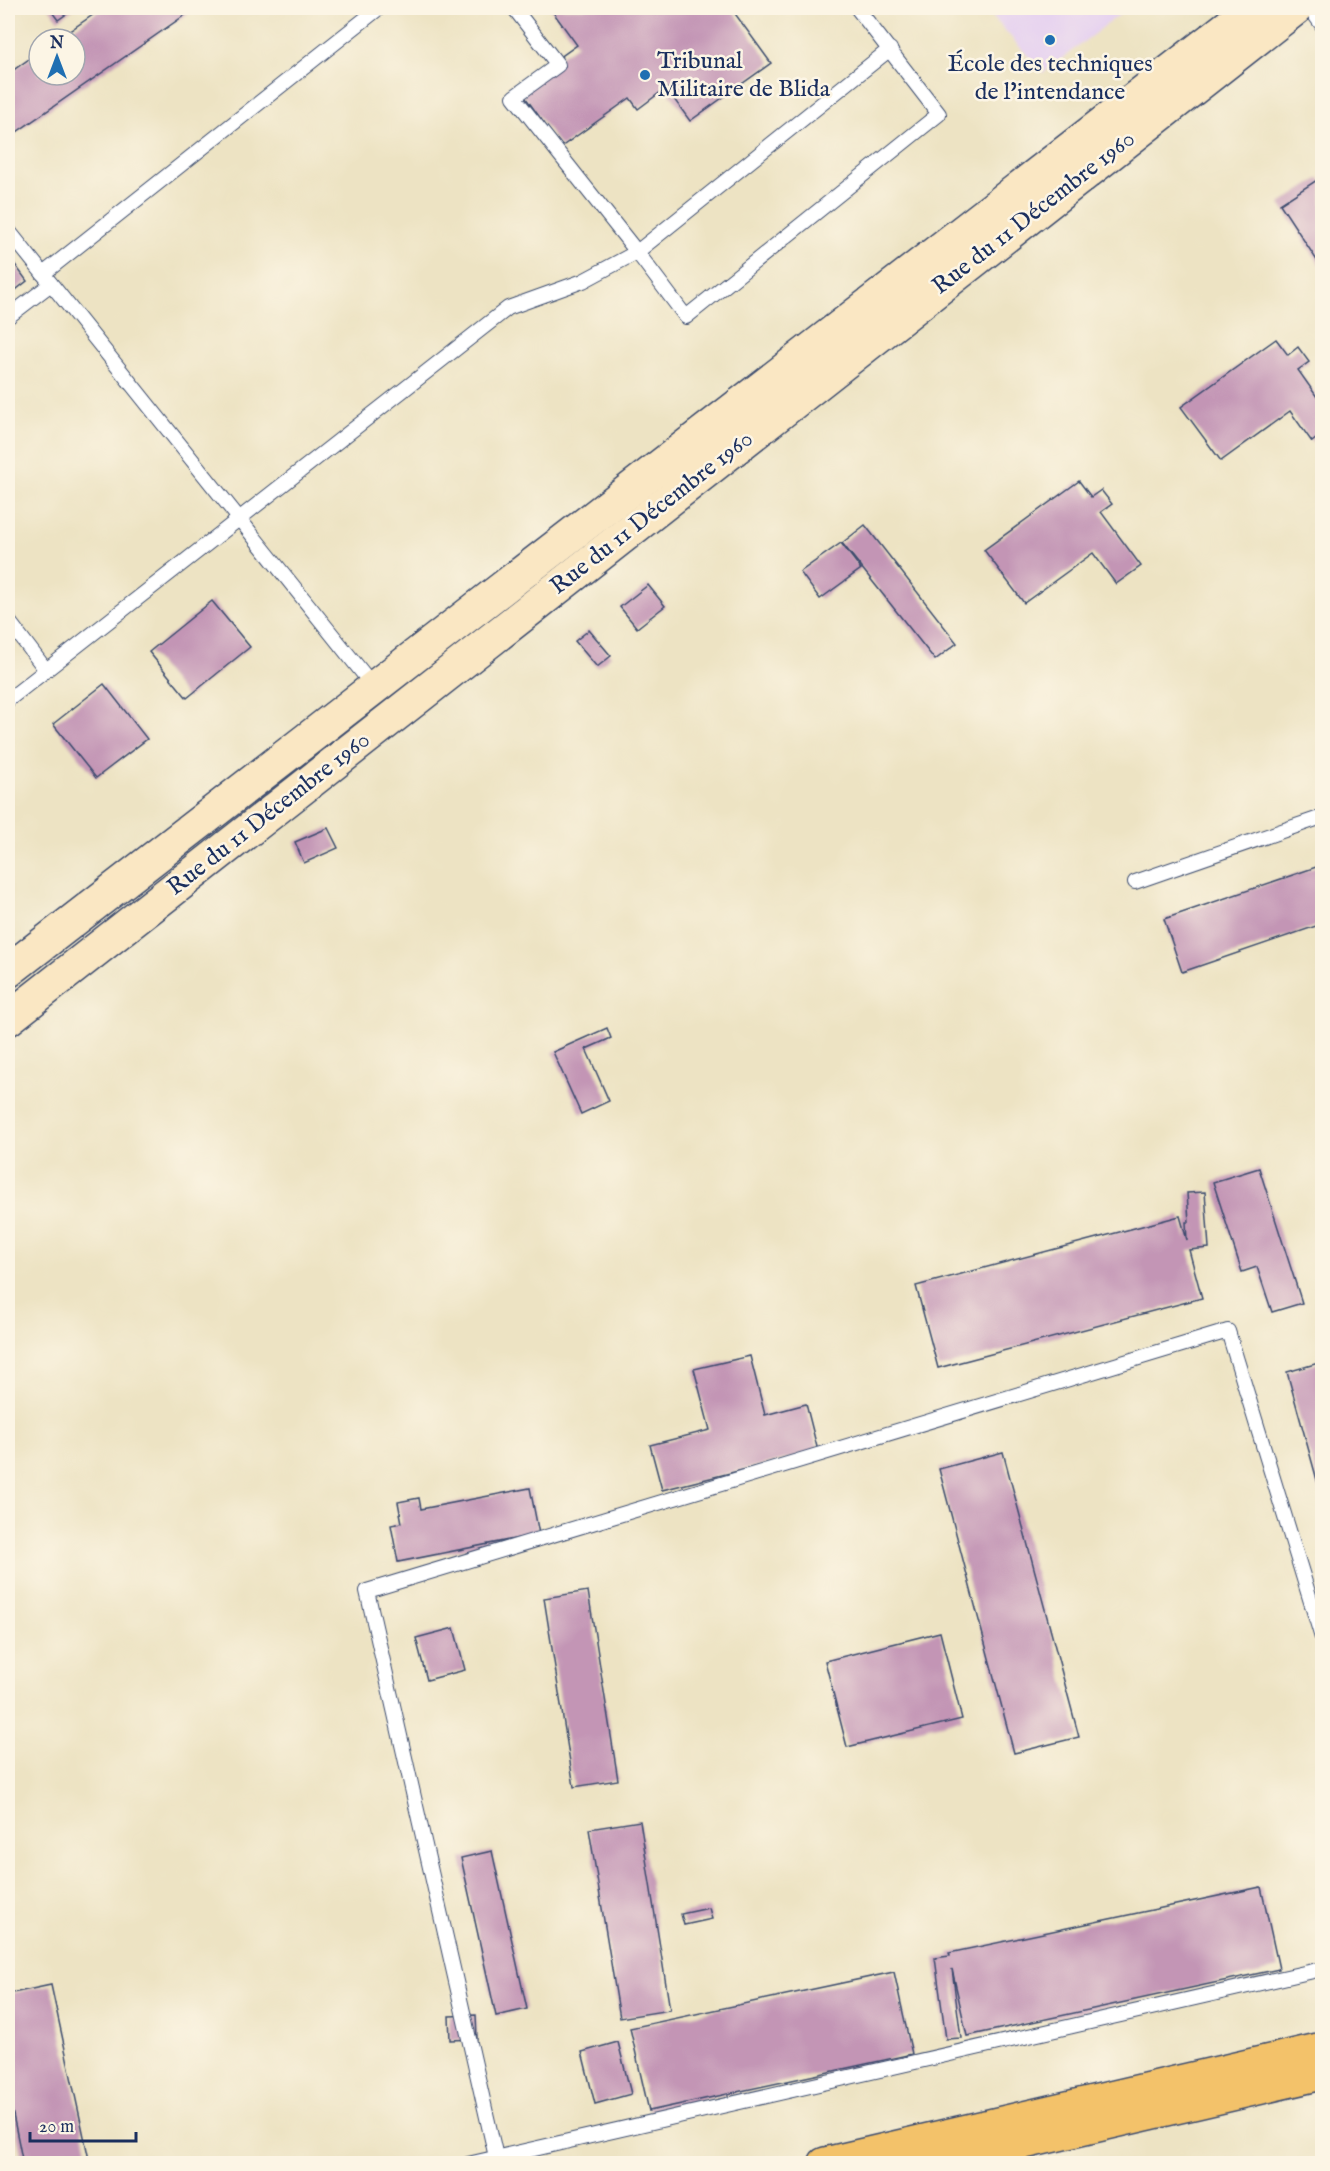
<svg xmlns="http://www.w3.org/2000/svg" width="1330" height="2171" font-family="'IM FELL English',serif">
<rect width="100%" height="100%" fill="#fcf5e5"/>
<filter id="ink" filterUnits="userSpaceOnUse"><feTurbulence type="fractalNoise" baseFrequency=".0167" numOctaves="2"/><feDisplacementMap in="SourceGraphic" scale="12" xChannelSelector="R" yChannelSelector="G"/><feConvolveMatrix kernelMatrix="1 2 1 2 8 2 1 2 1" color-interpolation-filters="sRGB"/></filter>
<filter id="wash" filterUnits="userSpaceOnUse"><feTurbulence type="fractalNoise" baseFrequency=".008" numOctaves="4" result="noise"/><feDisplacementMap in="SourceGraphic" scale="24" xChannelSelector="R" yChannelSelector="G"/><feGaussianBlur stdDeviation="1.35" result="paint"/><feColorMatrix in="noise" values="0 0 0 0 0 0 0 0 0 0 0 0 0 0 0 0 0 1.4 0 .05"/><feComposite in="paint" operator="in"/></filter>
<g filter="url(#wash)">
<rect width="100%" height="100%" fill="#ede3c3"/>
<!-- built -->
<polygon fill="#e6d2f0" points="985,8 1128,8 1043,73"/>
<g id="blocks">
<!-- building -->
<g fill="#c395b5">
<polygon points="49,8 75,8 58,20"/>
<polygon points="103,8 195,8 8,138 8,74 39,52 39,75 75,75 75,39 58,39"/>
<polygon points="550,8 737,8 733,11 771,63 690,121 666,88 638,109 630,98 561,147 518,87 577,45"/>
<polygon points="1320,178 1322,182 1322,263 1320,265 1280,204"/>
<polygon points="8,255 27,281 8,296"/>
<polygon points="1276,339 1288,355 1298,347 1309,362 1298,370 1322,404 1322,434 1312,442 1290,411 1221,461 1181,407"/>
<polygon points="1079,481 1091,497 1101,490 1112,504 1101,512 1141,566 1116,584 1093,553 1024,603 984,550"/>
<polygon points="865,525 957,643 935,660 842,543"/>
<polygon points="841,543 861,569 820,599 800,572"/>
<polygon points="648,585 665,606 637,628 620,607"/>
<polygon points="212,601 250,647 187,698 149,652"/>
<polygon points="589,630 611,656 597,667 575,641"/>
<polygon points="104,684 147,739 96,778 53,724"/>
<polygon points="328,828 338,848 304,863 295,842"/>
<polygon points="1322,865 1322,924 1182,972 1164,919"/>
<polygon points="607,1028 611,1038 586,1049 609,1101 581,1114 553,1052"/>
<polygon points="1259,1168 1302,1303 1272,1312 1257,1267 1242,1272 1213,1182"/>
<polygon points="1205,1192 1209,1248 1189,1250 1202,1298 938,1368 916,1286 1180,1216 1187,1240 1186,1222 1189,1222 1187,1193"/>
<polygon points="750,1356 765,1415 806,1404 818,1451 662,1490 650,1445 710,1430 694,1369"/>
<polygon points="1322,1362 1322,1498 1287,1372"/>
<polygon points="1003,1452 1079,1737 1014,1753 939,1469"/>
<polygon points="530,1488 539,1534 398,1562 391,1525 402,1523 398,1502 419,1498 421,1509"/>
<polygon points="588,1591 618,1780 574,1787 544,1598"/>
<polygon points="454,1628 465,1670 427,1680 416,1638"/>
<polygon points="940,1632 962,1719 847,1747 825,1661"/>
<polygon points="640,1821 670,2010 620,2018 589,1829"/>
<polygon points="492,1851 527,2009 496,2016 461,1858"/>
<polygon points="1261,1887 1279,1969 967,2036 952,1969 961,2038 946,2039 935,1958 950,1956 949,1953"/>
<polygon points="709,1908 712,1919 684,1925 681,1914"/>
<polygon points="894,1972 912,2054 649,2111 630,2028"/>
<polygon points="51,1985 90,2164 23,2164 8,2090 8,1994"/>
<polygon points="476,2015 477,2039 450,2040 449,2016"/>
<polygon points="618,2042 631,2094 595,2104 582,2052"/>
</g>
</g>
</g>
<g filter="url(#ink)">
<use href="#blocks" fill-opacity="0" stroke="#3a4a6d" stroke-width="1.5"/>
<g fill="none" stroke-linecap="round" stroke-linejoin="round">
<defs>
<g id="service">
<polyline points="514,8 558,65 514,97 637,252 686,317 939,114 857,8"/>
<polyline points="1310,8 1322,25"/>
<polyline points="8,230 374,687"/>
<polyline points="43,274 379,8"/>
<polyline points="8,317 51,284"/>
<polyline points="8,620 46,670"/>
<polyline points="8,700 508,308 583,281 637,252 890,49"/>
<polyline points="1135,882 1322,817"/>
<polyline points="496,2157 367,1591 1228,1331 1322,1638"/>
<polyline points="468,2164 1322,1969"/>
</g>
<g id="secondary">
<polyline points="8,971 1252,8"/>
<polyline points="8,1019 1296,8"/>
</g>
<g id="primary">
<polyline points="825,2164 1322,2049"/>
<polyline points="929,2164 1322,2073"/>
</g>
</defs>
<!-- service casing -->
<use href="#service" stroke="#3a4a6d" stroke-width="16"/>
<!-- secondary casing -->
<use href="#secondary" stroke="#3a4a6d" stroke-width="36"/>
<!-- primary casing -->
<use href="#primary" stroke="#3a4a6d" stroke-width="36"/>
<!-- service -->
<use href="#service" stroke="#fff" stroke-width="14"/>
<!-- secondary -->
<use href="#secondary" stroke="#fae7c3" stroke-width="33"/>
<!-- primary -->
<use href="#primary" stroke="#f3c26a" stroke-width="33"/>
</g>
</g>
<!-- markers -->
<g fill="#1f6fb2" stroke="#fcf5e5" stroke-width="2">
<circle cx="1050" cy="40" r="6"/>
<circle cx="645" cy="75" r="6"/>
</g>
<g text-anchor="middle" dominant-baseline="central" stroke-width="5" stroke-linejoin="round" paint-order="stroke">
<!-- poi labels -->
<g font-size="24" fill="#1b2f5e" stroke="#fcf5e5" text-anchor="start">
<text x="657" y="61">Tribunal<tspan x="657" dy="28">Militaire de Blida</tspan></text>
<text x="1050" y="64" text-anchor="middle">École des techniques<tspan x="1050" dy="28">de l'intendance</tspan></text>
</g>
<!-- street labels -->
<g font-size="24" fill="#1b2f5e" stroke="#fcf5e5">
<text transform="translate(1034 213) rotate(-38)">Rue du 11 Décembre 1960</text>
<text transform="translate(652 513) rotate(-38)">Rue du 11 Décembre 1960</text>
<text transform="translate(269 814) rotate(-38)">Rue du 11 Décembre 1960</text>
</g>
</g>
<!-- margin -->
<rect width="1330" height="2171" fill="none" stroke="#fcf5e5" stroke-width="30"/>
<!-- north arrow -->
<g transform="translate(57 57)"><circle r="28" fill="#fcf5e5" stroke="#a2a6af" stroke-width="1.5"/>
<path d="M0-4.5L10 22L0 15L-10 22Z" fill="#1f6fb2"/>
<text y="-9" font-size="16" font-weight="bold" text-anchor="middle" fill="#1b2f5e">N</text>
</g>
<!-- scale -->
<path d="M30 2132v9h106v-9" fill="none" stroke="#1b2f5e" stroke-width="3"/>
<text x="39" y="2132" font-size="18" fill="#1b2f5e" stroke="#fcf5e5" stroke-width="4.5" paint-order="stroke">20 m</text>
</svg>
